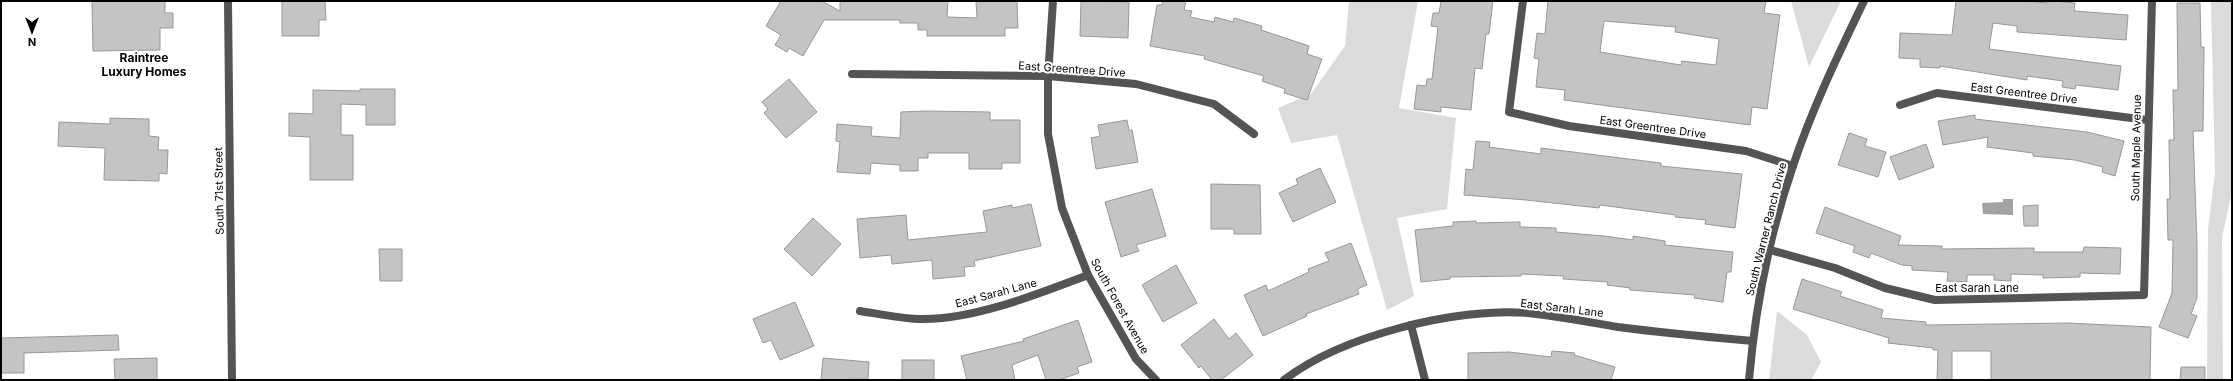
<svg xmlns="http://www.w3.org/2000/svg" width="2233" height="381" font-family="Inter,sans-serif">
<rect width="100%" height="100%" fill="#fff"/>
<!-- green -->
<g fill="#dbdbdb">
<polygon points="1349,1 1418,1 1399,108 1456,118 1447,209 1397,218 1414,296 1387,310 1337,135 1291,143 1278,108 1311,94 1345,46"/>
<polygon points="1791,1 1841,1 1809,67"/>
<polygon points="2211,1 2232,1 2232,192 2222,237 2223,380 2207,380 2208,229 2215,173"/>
<polygon points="1777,311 1807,335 1821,362 1811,380 1769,380"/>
</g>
<!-- water -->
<polygon fill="#a2a2a2" points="2003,199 2013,199 2013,215 1983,214 1982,203 2003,202"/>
<!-- building -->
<g fill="#c4c4c4" stroke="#989898" fill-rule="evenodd">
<polygon points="92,1 165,1 165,13 173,13 173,28 160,28 160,50 93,51"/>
<polygon points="282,1 325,1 326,20 319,20 319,36 282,36"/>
<polygon points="781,1 822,1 840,11 840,1 948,1 947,17 977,18 976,1 1017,1 1018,28 1005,28 1005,36 927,36 927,30 918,30 918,23 900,23 900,20 824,20 803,56 789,48 787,52 775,45 781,35 766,26"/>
<polygon points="1081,1 1129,2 1128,38 1080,36"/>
<polygon points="1163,1 1186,1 1184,10 1192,11 1190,17 1214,22 1215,17 1233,22 1234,18 1262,26 1261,30 1309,46 1307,54 1322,59 1307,100 1284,93 1285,89 1262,81 1264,76 1204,59 1205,56 1150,46 1157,5 1162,5"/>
<polygon points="1441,1 1493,1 1489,34 1486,34 1482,69 1475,68 1471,110 1441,107 1441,112 1414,109 1417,85 1426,86 1427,79 1432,79 1438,27 1431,26 1433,13 1439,13"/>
<path d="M1548,1H1766L1764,13L1780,15L1767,109L1752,107L1750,125L1564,100L1565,90L1536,87L1539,59L1534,58L1537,33L1545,34ZM1604,21L1676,27L1675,32L1719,39L1716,65L1682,61L1681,65L1600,52Z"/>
<polygon points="1956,1 2023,1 2048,3 2048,1 2054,1 2075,3 2074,11 2128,15 2126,40 2017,32 2017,26 1993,23 1989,49 2121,66 2118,90 2076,85 2075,89 2062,87 2063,81 2027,76 2027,80 1940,66 1940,68 1920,67 1920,59 1899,58 1900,33 1952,35"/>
<polygon points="2177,3 2200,3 2201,47 2204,47 2203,131 2193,131 2197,245 2197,298 2191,314 2197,316 2188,338 2159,327 2172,293 2173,240 2168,240 2167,199 2170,199 2169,140 2174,140 2173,90 2178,90"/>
<polygon points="789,79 817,112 786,138 764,113 768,109 762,102"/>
<polygon points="360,89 395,89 395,125 366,125 366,105 341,104 341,135 353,135 353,180 310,180 310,137 289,136 289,113 313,114 313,90 360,91"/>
<polygon points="925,111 990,112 990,120 1020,120 1020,163 1002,163 1002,169 969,169 969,153 928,153 928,158 918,158 918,171 900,171 900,165 871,163 870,174 837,172 840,142 836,141 837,124 872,127 871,136 900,138 901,112"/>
<polygon points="1975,115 1975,119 2087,132 2124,141 2115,176 2102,172 2103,167 2075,160 2033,156 2033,153 1987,147 1988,137 1943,145 1938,121"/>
<polygon points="110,118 149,119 149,136 159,137 158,150 168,150 167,174 159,173 159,181 104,180 105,148 58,146 59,122 110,124"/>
<polygon points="1127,120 1129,130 1132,130 1138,162 1096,169 1091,138 1100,136 1098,125"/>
<polygon points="1849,133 1867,139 1865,146 1886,152 1878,177 1838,165"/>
<polygon points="1476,141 1490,142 1489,147 1541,154 1541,148 1661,163 1661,166 1742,174 1735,228 1705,224 1706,220 1675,217 1676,215 1600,205 1599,208 1526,200 1464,195 1466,169 1473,170"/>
<polygon points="1926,144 1934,167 1899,180 1890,157"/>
<polygon points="1320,168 1336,202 1293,222 1279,193 1298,184 1296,179"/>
<polygon points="1211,184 1260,185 1261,234 1234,234 1234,229 1211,229"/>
<polygon points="1152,189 1166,236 1136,245 1139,251 1121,257 1105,202"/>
<polygon points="1031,204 1041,246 974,261 975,266 964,267 965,276 933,279 932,260 892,264 891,255 860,258 857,219 906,215 908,240 987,232 983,211 1012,205 1012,208"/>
<polygon points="2038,205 2038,226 2024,226 2023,206"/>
<polygon points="1825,207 1901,236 1898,245 1942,246 1942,249 2034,248 2034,252 2083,252 2084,247 2121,248 2120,274 2080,273 2080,277 2043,278 2043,275 2011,274 2011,281 1994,280 1994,275 1967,275 1967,282 1947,281 1948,272 1912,270 1912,266 1902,265 1871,253 1869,258 1853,252 1855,246 1816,233"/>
<polygon points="813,218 841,244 812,276 784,249"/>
<polygon points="1476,221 1476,223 1520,222 1520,227 1556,228 1556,232 1604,236 1633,240 1633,236 1665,241 1665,245 1733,252 1731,272 1727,272 1723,302 1694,298 1695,295 1630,290 1630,288 1607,285 1608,282 1563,279 1564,276 1521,274 1521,276 1450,277 1450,279 1421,282 1415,230 1453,226 1453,222"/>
<polygon points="1351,243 1367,285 1357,289 1359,294 1306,314 1307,316 1263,336 1244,295 1266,285 1268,291 1309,272 1308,269 1329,261 1325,253"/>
<polygon points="379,249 402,249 402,281 380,281"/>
<polygon points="1176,265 1197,303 1163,322 1142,285"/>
<polygon points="1802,279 1842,292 1840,296 1883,310 1881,318 1926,322 1926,325 2068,323 2151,327 2150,380 1991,380 1991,351 1952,351 1952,380 1937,380 1938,350 1933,350 1933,348 1888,343 1889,338 1793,309"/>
<polygon points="795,302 814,346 780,360 771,340 763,343 753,319"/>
<polygon points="1214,319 1229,339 1236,333 1253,355 1221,380 1212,380 1201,366 1199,368 1181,345"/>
<polygon points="1078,320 1092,362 1077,367 1079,373 1059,380 1046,380 1038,355 1012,365 1015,380 967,380 961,356 1024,341 1023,339"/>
<polygon points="118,335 119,350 24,353 24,373 1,373 1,338"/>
<polygon points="1552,351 1575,353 1574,355 1615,367 1611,380 1468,380 1468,353 1509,352 1551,357"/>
<polygon points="157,358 157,380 115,380 114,359"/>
<polygon points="823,358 869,362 868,379 821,380"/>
<rect x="902" y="360" width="32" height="20"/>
<polygon points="2181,367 2205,367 2205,380 2180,380"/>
</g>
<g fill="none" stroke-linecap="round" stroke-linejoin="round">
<!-- minor -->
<g stroke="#545454" stroke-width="8">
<polyline points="228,1 232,380"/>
<polyline points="1053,1 1048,76 1048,134 1062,208 1088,275 1136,359 1156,380"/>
<polyline points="1523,1 1509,112 1569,126 1746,151 1793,166"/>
<polyline points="852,74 1048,76 1136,84 1214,104 1254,134"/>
<polyline points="1900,105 1937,93 2147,120"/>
<polyline points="1770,250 1835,268 1885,288 1935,300 2144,295 2152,1"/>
<path d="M860,311C879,314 899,318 918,319C971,321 1038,294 1088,275"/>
<polyline points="1411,325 1425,380"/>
<path d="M1284,380C1341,336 1456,307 1528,313C1558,316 1588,322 1618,327C1663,333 1708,337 1753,341"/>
</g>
<!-- tertiary -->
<path stroke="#545454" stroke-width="8" d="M1749,380C1755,310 1770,233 1793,166C1812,109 1838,55 1864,1"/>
</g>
<g text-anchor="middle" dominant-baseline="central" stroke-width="4" stroke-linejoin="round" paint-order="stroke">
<!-- street labels -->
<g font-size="11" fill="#000" stroke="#fff">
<text transform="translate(1072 69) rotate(4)">East Greentree Drive</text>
<text transform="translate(2024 93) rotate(7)">East Greentree Drive</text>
<text transform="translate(1653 127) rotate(8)">East Greentree Drive</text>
<text transform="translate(2136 148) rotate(-89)">South Maple Avenue</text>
<text transform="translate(219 191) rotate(-91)">South 71st Street</text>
<text transform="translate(1766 229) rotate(-76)">South Warner Ranch Drive</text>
<text x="1977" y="288">East Sarah Lane</text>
<text transform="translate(996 293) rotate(-15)">East Sarah Lane</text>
<text transform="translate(1120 306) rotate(61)">South Forest Avenue</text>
<text transform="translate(1562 308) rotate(7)">East Sarah Lane</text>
</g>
<!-- neighbourhood labels -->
<g font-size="12" font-weight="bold" fill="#000" stroke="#fff">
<text x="144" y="57">Raintree<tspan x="144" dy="14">Luxury Homes</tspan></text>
</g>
</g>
<!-- border -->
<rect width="2233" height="381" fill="none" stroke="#000000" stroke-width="4"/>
<!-- north arrow -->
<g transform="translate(32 32) rotate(180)" stroke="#ffffff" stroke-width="3" paint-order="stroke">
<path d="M0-3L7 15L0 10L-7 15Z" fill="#000000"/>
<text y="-6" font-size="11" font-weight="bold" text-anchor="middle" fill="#000000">N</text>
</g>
</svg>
